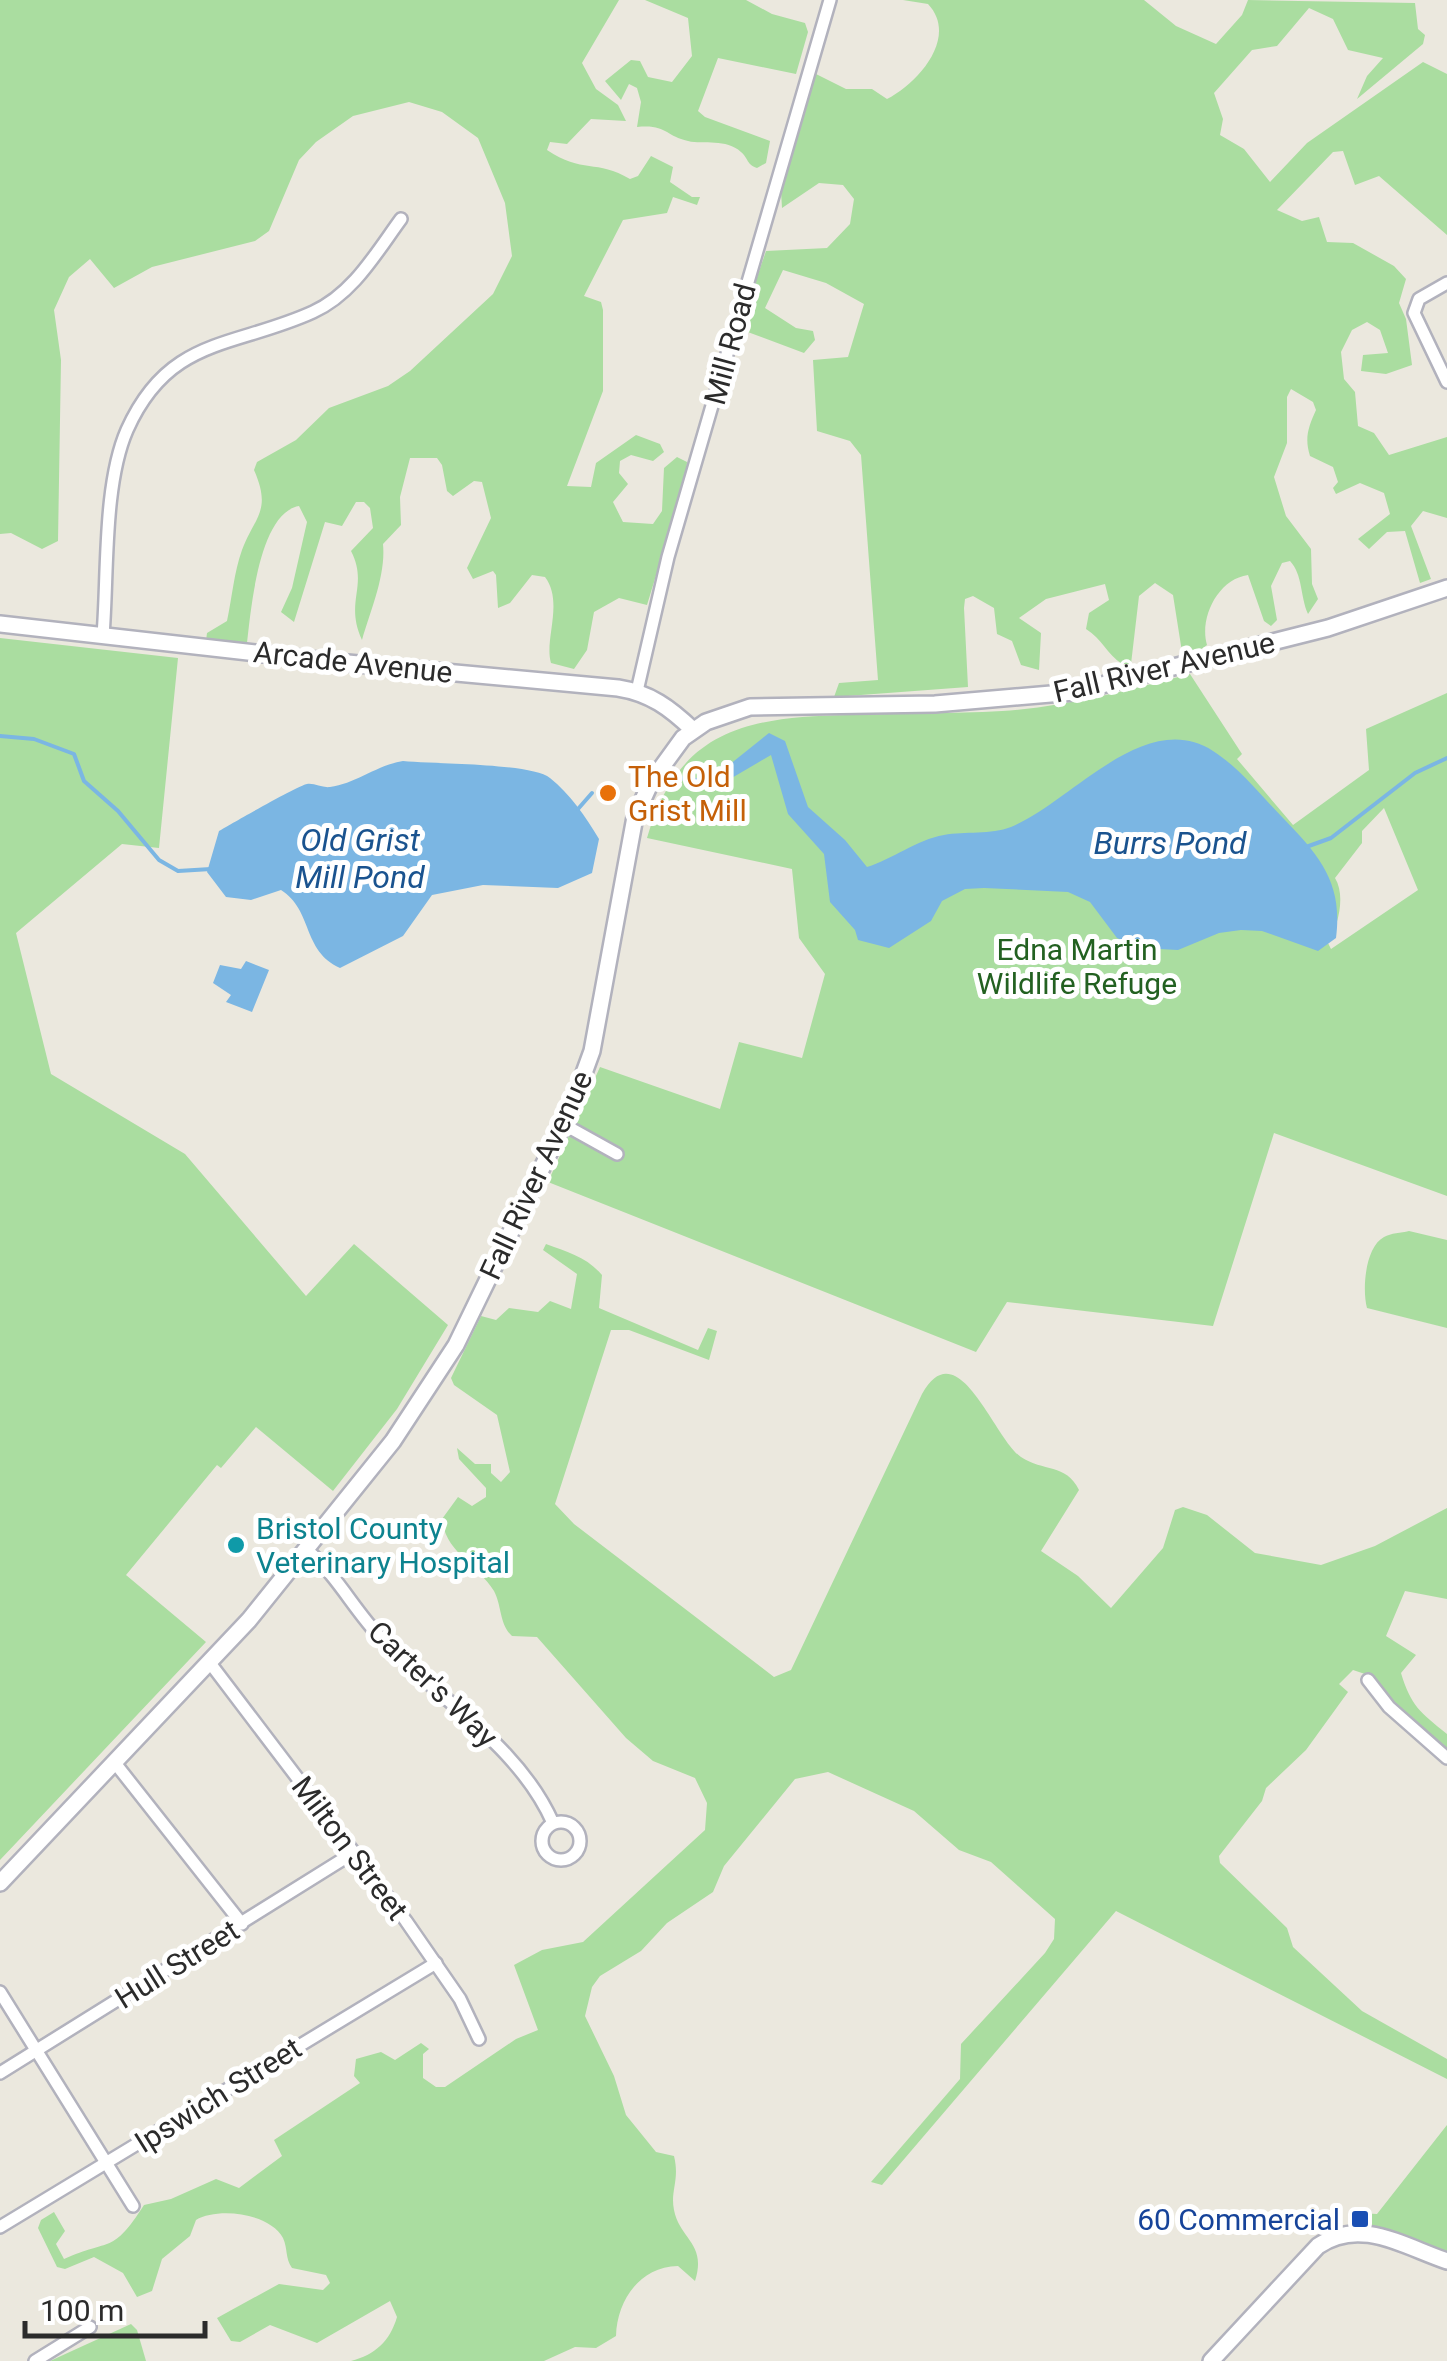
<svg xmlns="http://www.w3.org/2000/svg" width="1447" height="2361" font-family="Roboto,sans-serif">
<rect width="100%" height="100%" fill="#ebe8de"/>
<!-- green -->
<g fill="#aadda0" fill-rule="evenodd">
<path d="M0,0H619L582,63L596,89L618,105L626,121L591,119L567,144L550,142L547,150C582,174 597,159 630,179L638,176L651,156L673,167L670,182L692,197H700L697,205L673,197L667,213L623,220L584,296L601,302L603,310V391L567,486L591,487L596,463L636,435L660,444L664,452L653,461L631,455L620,461L619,473L628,484L613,502L623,522L653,524L662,511L664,468L677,457L687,462L686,477L647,605L619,598L594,612L587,650L574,669L551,663C544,640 564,602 545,577L532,575L510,603L498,608L496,575L493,571L473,579L467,568L491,518L482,482L474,481L453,496L447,491L442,465L437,458H410L400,497L401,525L383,544C386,575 371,609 362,640C344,601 369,586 351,551L373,528L370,508L364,502H356L342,526L325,522L294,622L281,612L292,588L307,522L299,506C259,513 251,609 247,643L206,641L207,633L227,621C232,598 234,572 242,550C255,516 272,511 254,470L257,462L296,440L329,408L388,386L410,371L493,294L512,256L505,203L478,138L442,112L409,102L353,116L316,142L299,160L269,231L255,241L152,267L114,288L90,259L69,277L54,310L61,360L58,541L42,549L11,533L0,534Z"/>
<path d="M645,0H746L772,14L805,23L808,32L796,74L718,58L698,111L705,117L770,141L766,163L757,168C746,164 749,159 741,152C726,138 704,145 688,141C665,136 667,124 637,127L641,102L637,88L629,84L621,100L605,81L631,60L640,61L648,77L672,82L692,56L688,18Z"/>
<path d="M903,0H1144L1176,26L1216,44L1242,15L1248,0L1415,3L1418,29L1425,35L1423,44L1357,99L1367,76L1383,58L1348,50L1333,19L1309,8L1277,46L1252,50L1214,93L1223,119L1220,135L1244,149L1270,182L1307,143L1423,62L1447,74V235L1379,176L1355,185L1343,151L1333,152L1277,210L1302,221L1319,217L1327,242L1353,243L1394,266L1406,279L1399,303L1406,319L1412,365L1386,374L1361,371L1363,355L1388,353L1380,330L1367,322L1352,330L1341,352L1344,379L1355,392L1358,426L1374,433L1389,455L1447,437V518L1423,511L1411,526L1431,579L1420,583L1405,531L1387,532L1369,549L1358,539L1390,514L1384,493L1360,483L1336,494L1333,488L1338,482L1333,467L1310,456C1304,437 1309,426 1316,410L1313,402L1291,389L1287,397V443L1274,477L1286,516L1311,549L1312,584L1318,599L1308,614C1300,596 1303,575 1290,561L1282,563L1271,586L1277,620L1271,626L1264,621L1248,575C1218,579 1199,618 1207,645L1199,651L1182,652L1173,595L1155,583L1139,596L1131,664H1122C1107,654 1102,639 1086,629L1089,613L1109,600L1105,584L1046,599L1019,618L1041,633L1039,670L1021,665L1012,641L997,634L994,608L973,596L965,599L964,608L968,687L834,697L839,683L878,680L861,455L850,441L817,431L813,360L848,357L864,304L826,283L783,270L765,308L796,328L813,331L815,340L804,353L745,331L744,315L766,251L827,248L850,224L854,199L843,185L819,183L782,208L781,191L814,73L846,89H872L887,99C918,83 959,37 928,4Z"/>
<polygon points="0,638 178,658 159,848 122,844 16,933 51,1074 185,1154 306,1296 354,1244 448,1325 397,1409 333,1491 256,1427 221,1468 217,1465 126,1575 206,1642 0,1860"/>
<path d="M1190,674L1242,754L1237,759L1293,825L1369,770L1366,729L1447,693V1196L1274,1133L1213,1326L1007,1302L976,1352L548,1182L600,1067L720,1109L739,1042L802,1058L825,974L799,938L792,869L647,838C678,730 746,717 848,715C899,713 951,714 1002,711C1065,707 1129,690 1190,674ZM1384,808L1418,890L1331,949L1328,943C1338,926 1346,896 1335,878L1362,843V831Z"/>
<path d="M1409,1231L1447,1240V1328L1367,1308C1362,1290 1365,1247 1384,1237C1391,1233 1401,1233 1409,1231Z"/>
<path d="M546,1244C567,1252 587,1257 602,1275L599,1308L698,1350L708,1328L717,1331L709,1360L629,1330H611L555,1504L574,1524L774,1677L791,1670L922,1394C958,1329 994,1439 1021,1457C1043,1472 1066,1463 1079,1490L1041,1551L1078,1576L1111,1608L1163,1548L1175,1510L1183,1507L1207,1515L1255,1553L1321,1565L1375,1546L1447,1508V1599L1405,1591L1386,1636L1416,1655L1401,1673C1411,1706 1420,1712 1447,1734V1750L1434,1739L1425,1741L1368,1675L1353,1670L1339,1684L1348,1692L1306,1750L1266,1788L1262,1801L1219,1856L1220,1863L1287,1928L1293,1947L1362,2011L1447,2059V2079L1116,1911L882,2185L871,2182L960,2079L961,2044L1045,1953L1054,1939L1055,1919L991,1862L959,1850L914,1811L828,1772L795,1779L724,1866L713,1892L667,1923L641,1951L600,1976L592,1987L585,2016L614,2076L626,2115L656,2152L674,2156C680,2180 670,2191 674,2210C680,2240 707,2243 695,2281L678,2266C639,2267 617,2301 616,2336L596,2348L575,2347L544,2361H351C375,2355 390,2341 397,2317L390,2301L317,2343L270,2325L240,2342L231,2341L217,2318L279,2284L323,2290L330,2283L326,2275L292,2268C285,2258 288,2249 283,2238C270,2213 218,2207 196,2220L190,2236L162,2259L152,2291L137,2297L123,2273L94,2257L65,2269L57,2267L38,2228L41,2220L54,2212L65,2231L56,2244L64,2259C111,2238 112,2255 144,2205L171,2199L216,2179L239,2188L282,2156L274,2140L360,2083L354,2076L356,2059L381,2052L395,2060L421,2043L429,2049L423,2054V2078L436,2087H445L516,2039L538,2030L514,1965L542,1950L583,1942L705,1830L707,1803L695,1778L653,1761L626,1738L537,1637L512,1636C499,1624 502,1606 494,1591C478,1565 445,1552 442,1519L458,1497L472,1506L486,1497V1488L459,1459L457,1448L475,1464H491V1473L501,1482L510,1472L497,1415L454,1385L451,1378L481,1316L496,1320L509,1308L538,1312L550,1301L571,1309L577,1274L543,1250Z"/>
<polygon points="1447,2125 1447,2262 1346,2229 1358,2221 1360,2213 1377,2214"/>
<polygon points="131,2324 137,2330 146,2361 50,2361"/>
</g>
<!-- water -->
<g fill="#7bb6e3">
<path d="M769,733L785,741L808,807L845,840L867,867C893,859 916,840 944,835C965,831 991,835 1011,827C1070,803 1145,707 1213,751C1240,768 1262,797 1284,819C1321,857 1343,884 1336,938L1318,951L1262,931L1241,930L1219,933L1178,950L1140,948L1117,938L1090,902L1068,892L984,888L965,889L942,901L931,921L889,948L858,940L855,930L830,902L824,854L788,814L771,755L730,779L724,769Z"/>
<path d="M403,761C433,764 531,763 550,778C570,794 586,817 599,839L592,873L558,888L483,885L432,895L403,936L340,968C302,951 313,910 281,890L251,900L226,897L207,872L219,831C231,824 299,785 307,784C315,783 322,788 330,787C355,784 377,765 403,761Z"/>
<polygon points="246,961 269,970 252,1012 226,1002 231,995 213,983 220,965 241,969"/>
</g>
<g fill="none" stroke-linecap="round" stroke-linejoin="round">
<!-- stream -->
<g stroke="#7bb6e3" stroke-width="4">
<polyline points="0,736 34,739 74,754 84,781 118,811 159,860 178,871 211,869"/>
<polyline points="664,776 712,782 730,772"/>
<polyline points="578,809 592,793"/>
<polyline points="1306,847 1331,838 1415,773 1447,758"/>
</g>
<defs>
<g id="street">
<polyline points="1447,283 1419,299 1414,313 1447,382"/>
<path d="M103,635C108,575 103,485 127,430C169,336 234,348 313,312C353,294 376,253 401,219"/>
<polyline points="637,691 668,557 830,0"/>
<polyline points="563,1124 617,1154"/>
<path d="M307,1550C337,1575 354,1610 381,1638C438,1700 518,1744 553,1823"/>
<polyline points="210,1663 406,1921 460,1999 479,2039"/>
<polyline points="1368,1680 1389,1707 1447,1758"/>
<polyline points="115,1763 242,1924"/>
<circle cx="561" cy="1841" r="19"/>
<polyline points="0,1992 133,2206"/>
<polyline points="0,2073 353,1853"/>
<polyline points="0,2227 436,1963"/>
<polyline points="35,2361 90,2327"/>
</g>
<g id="secondary">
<path d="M0,624L326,661L618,688C650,693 670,708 693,730"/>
<polyline points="0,1883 249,1620 393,1441 456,1345 572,1106 592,1051 635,817 651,782 683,738 706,722 750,707 935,704 1074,692 1328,628 1447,588"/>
<path d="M1211,2361L1318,2246C1360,2217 1403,2246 1447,2261"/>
</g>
</defs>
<!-- street casing -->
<use href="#street" stroke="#b2b2bd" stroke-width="16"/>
<!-- secondary casing -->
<use href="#secondary" stroke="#b2b2bd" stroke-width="20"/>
<!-- street -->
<use href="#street" stroke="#fff" stroke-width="11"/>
<!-- secondary -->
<use href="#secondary" stroke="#fff" stroke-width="15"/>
</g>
<!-- markers -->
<circle fill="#e8710a" stroke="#fff" stroke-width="4" cx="608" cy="793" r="10"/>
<circle fill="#0f9aa8" stroke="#fff" stroke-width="4" cx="236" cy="1545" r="10"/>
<rect fill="#1a4fb4" stroke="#fff" stroke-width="4" x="1350" y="2209" width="20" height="20" rx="5"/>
<g text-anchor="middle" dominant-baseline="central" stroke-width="10" stroke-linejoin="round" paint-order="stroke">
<!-- street labels -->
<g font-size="30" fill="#2b2b2b" stroke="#fff">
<text transform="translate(730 344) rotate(-75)">Mill Road</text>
<text transform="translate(353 662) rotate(6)">Arcade Avenue</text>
<text transform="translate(1164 667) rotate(-13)">Fall River Avenue</text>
<text transform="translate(536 1175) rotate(-65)">Fall River Avenue</text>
<text transform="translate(433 1684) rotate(44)">Carter's Way</text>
<text transform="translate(350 1848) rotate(53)">Milton Street</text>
<text transform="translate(177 1964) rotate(-32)">Hull Street</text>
<text transform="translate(218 2095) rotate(-32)">Ipswich Street</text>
</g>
<!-- food labels -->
<g font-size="30" fill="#c56008" stroke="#fff" text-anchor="start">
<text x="628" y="776">The Old<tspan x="628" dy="34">Grist Mill</tspan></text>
</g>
<!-- park labels -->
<g font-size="30" fill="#236121" stroke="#fff">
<text x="1077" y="949">Edna Martin<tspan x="1077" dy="34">Wildlife Refuge</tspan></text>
</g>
<!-- culture labels -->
<g font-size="30" fill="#0d838f" stroke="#fff" text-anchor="start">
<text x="256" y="1528">Bristol County<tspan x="256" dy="34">Veterinary Hospital</tspan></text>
</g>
<!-- transit labels -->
<g font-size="30" fill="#164399" stroke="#fff" text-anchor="end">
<text x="1340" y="2219">60 Commercial</text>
</g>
<!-- water labels -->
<g font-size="32" font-style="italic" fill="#1a538f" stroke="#fff">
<text x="360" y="840">Old Grist<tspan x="360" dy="37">Mill Pond</tspan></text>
<text x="1170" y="843">Burrs Pond</text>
</g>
</g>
<!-- scale -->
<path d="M25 2321v15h180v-15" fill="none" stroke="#2b2b2b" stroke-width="5"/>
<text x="40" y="2321" font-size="30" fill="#2b2b2b" stroke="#ffffff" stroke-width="8" paint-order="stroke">100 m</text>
</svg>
